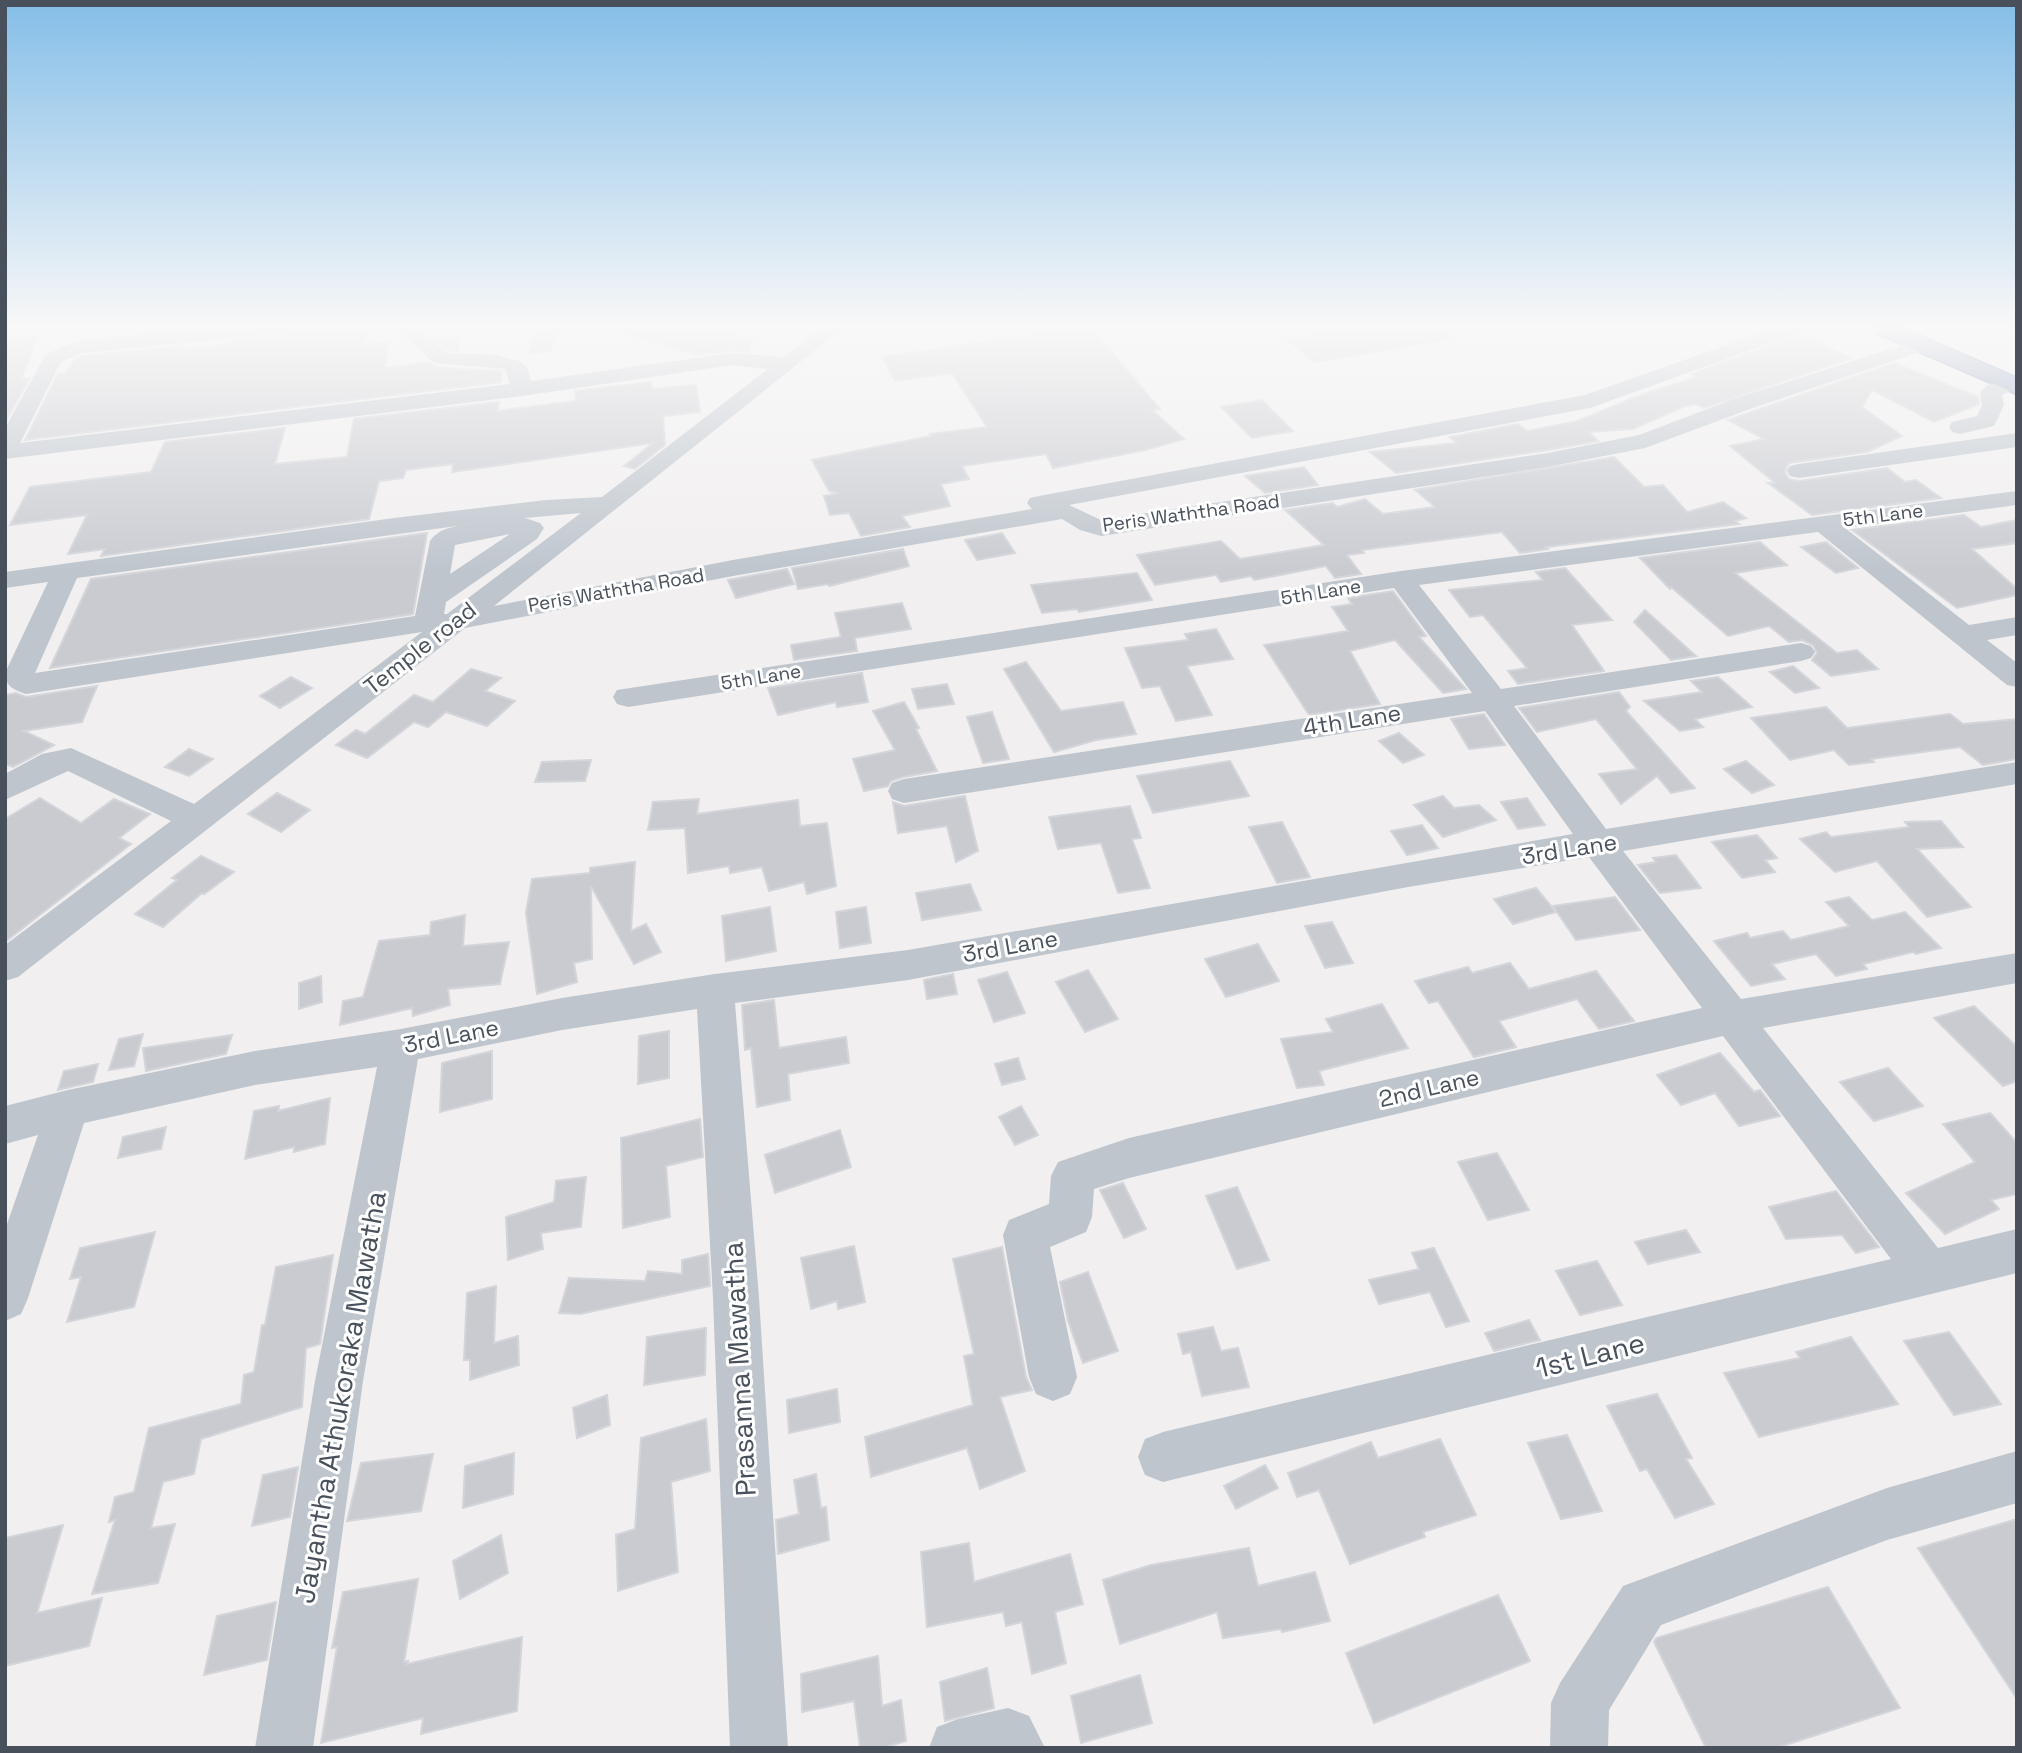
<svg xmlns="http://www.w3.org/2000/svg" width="2022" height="1753" font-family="'Space Grotesk',sans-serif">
<rect width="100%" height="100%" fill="#f1efef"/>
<!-- building -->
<g fill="#c9cbd1" stroke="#d3d5da" stroke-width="2">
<polygon points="286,328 370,328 364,345 388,342 385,368 429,362 434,366 455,369 502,371 501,382 25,440 58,374 66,373 75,359 83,356 183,346 181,350 231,344 233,341 281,335"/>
<polygon points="535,328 557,328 551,351 529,353"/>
<polygon points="629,328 708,328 752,339 748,352 733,350 699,355 628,335"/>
<polygon points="1078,328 1091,328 1160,409 1152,410 1184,439 1145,450 1053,468 1046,454 962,466 969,479 941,484 950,506 902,516 910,527 861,536 849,513 830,515 824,496 838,493 829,491 812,460 931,436 930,434 987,427 952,373 895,381 882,357"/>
<polygon points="1354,328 1450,328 1451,339 1314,362 1287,339"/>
<polygon points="460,335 458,351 448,350 434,338"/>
<polygon points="38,336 21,380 30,378 5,422 5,341"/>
<polygon points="1806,337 1852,358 1704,408 1696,404 1685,406 1633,429 1589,432 1598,441 1548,450 1396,473 1370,452 1457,443 1450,437 1518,424 1527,431 1578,421 1635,397 1697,377 1691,374 1780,342"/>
<polygon points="1894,363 1978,397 1979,404 1934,422 1872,390 1862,407 1902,436 1867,452 1789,463 1785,472 1789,479 1799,481 1887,468 1905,482 1916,480 1941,498 1812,515 1768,483 1775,483 1730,446 1764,439 1728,420"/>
<polygon points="651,382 652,389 696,385 700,412 663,416 665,445 635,469 624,466 653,443 452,472 453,464 406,470 403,478 379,481 369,519 101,556 105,549 68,554 87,515 10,525 30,487 151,472 165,442 285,428 275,464 347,457 354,419 499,402 497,411 576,401 575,391"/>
<polygon points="1262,400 1293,431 1252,438 1221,407"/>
<polygon points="1614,457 1644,487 1663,485 1687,512 1723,502 1746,518 1735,521 1739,524 1546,547 1548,549 1520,553 1502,532 1362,550 1364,553 1347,555 1361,574 1335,578 1326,566 1254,580 1251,576 1221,582 1216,575 1155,585 1137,555 1221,541 1240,559 1324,545 1285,510 1333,503 1337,507 1365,499 1383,514 1435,507 1415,490"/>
<polygon points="1304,467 1318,485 1265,493 1245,476"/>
<polygon points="1964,515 1981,527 2017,520 2017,543 1972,549 2017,589 2017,595 1957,608 1852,530"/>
<polygon points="427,533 413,614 50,668 91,579"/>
<polygon points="1002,533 1015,553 977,560 965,540"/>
<polygon points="1760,542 1787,565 1735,573 1837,653 1857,650 1878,669 1831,676 1812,660 1817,653 1813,645 1802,640 1789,642 1769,626 1728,636 1671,587 1670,589 1640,558"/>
<polygon points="1826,542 1858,568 1836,573 1801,547"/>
<polygon points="903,549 909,566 829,586 828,584 798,589 792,568"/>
<polygon points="1565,568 1612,620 1572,625 1604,671 1518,684 1508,671 1527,668 1483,615 1470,617 1449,590 1543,580 1536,572"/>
<polygon points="787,569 794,584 736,598 728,580"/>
<polygon points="1137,573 1152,600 1079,612 1077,609 1042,613 1031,585"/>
<polygon points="1393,591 1426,636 1419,637 1466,689 1443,693 1395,640 1350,651 1380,704 1309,715 1264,645 1348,631 1332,607 1352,604 1348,598"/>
<polygon points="902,603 911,629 855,638 857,651 794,660 791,645 841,637 835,613"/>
<polygon points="1645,610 1696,656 1671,660 1634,622"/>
<polygon points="1216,629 1233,659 1187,666 1212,715 1176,721 1160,686 1142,688 1125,648 1188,640 1185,634"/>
<polygon points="1026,662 1061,711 1123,702 1136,734 1096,740 1054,752 1004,669"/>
<polygon points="1793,666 1819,688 1795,693 1770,672"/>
<polygon points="471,669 501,678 485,691 515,701 487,726 446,712 428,727 414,722 367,758 336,745 356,730 365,734 414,695 433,702"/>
<polygon points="862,673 868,702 837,707 836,702 778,715 768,688"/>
<polygon points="291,677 312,688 280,708 260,696"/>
<polygon points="1718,677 1752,707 1695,719 1703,727 1680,731 1644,701 1702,692 1691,681"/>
<polygon points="947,684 954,704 918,709 912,689"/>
<polygon points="97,686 82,722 24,731 54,745 13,767 5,764 5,695 16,693 26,697"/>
<polygon points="1619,692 1630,707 1626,711 1695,788 1671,793 1657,776 1621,804 1599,774 1637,769 1596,719 1537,732 1519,708"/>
<polygon points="904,702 919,728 916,729 937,771 903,777 891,781 888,786 864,791 853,759 895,750 873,711"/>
<polygon points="1826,707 1847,728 1950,714 1963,724 2017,719 2017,759 1983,765 1960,747 1871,759 1874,762 1849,765 1834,750 1790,760 1751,718"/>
<polygon points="992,712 1009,759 983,763 967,717"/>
<polygon points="1484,714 1505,745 1469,749 1451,719"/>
<polygon points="1399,733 1424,755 1403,763 1379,741"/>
<polygon points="189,749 213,759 189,776 165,767"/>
<polygon points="591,760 585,781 535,782 542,762"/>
<polygon points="1230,761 1249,796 1153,813 1137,776"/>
<polygon points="1746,761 1774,785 1752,793 1724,769"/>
<polygon points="277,793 310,810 281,832 248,814"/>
<polygon points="965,796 978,851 956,862 947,826 898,833 893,802 904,806"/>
<polygon points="1443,796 1454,808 1479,805 1496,820 1443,837 1414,805"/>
<polygon points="40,798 81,823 114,799 150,814 119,838 131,844 5,942 5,819"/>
<polygon points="1527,798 1545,825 1518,829 1501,802"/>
<polygon points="699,799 697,814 798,800 800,826 827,823 836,886 807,894 804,882 769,891 762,867 730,873 729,866 688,873 685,828 648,830 653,802"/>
<polygon points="1130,806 1141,838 1132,839 1150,888 1118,893 1101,843 1058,849 1049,817"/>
<polygon points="1941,821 1963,847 1917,849 1971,907 1927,917 1877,861 1835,872 1800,839 1826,832 1831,837 1909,827 1905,822"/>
<polygon points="1282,822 1310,877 1277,883 1249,827"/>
<polygon points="1422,825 1438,848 1407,855 1391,831"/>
<polygon points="1757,835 1777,858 1765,860 1775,872 1742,878 1712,842"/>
<polygon points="1676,855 1701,888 1660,893 1638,865 1656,862 1653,858"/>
<polygon points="201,856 234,872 204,894 202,893 163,927 135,914 177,880 172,878"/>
<polygon points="635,862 631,931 646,924 661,952 634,964 591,886 592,959 574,963 577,982 537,994 526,913 532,879 590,873 590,868"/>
<polygon points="970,884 981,910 922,920 916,893"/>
<polygon points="1536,888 1556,912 1513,924 1494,899"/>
<polygon points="1615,897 1640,930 1576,940 1553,906"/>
<polygon points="1849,897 1872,920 1905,912 1941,948 1916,954 1913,952 1863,964 1867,969 1836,976 1816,954 1772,964 1785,979 1751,986 1714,941 1747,933 1750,938 1783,931 1791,940 1849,926 1826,902"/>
<polygon points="770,907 776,951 726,961 722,916"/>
<polygon points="866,907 871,943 840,948 836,912"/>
<polygon points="465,915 463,946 509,942 500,984 448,989 450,1005 413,1016 412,1008 340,1025 343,1001 363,997 379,941 430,935 431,922"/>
<polygon points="1332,922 1353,963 1325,968 1305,926"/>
<polygon points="1258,944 1279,981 1226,997 1205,959"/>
<polygon points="1510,963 1529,989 1596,971 1634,1021 1599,1029 1577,999 1499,1021 1516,1047 1474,1057 1438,1001 1429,1003 1415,981 1468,967 1472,973"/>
<polygon points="1088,970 1118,1019 1085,1032 1056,982"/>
<polygon points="1007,972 1025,1013 994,1022 978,980"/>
<polygon points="953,974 957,994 927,999 924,980"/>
<polygon points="321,976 322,1002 299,1009 299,983"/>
<polygon points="774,1000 779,1048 846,1037 849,1063 788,1074 790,1100 757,1107 751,1048 745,1050 742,1005"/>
<polygon points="1382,1004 1408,1048 1319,1071 1324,1085 1297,1088 1281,1039 1333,1032 1326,1019"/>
<polygon points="1974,1006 2017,1047 2017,1081 2003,1086 1934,1018"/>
<polygon points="669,1031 669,1078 638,1084 639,1036"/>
<polygon points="143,1034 134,1066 109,1070 119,1039"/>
<polygon points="232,1035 226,1054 146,1071 143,1048"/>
<polygon points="492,1051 492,1099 440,1112 442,1063"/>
<polygon points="1720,1053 1754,1092 1760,1090 1780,1116 1739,1126 1715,1093 1681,1105 1657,1075"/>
<polygon points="1018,1058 1025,1079 1002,1085 995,1064"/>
<polygon points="98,1064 93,1082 58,1090 64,1071"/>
<polygon points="1888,1068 1923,1106 1874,1121 1840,1082"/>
<polygon points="330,1098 325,1144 294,1152 294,1147 245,1159 254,1111 279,1106 278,1111"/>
<polygon points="1021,1106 1038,1135 1015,1145 999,1117"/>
<polygon points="1990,1113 2017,1143 2017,1194 1991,1200 1999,1209 1945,1234 1906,1193 1975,1162 1943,1124"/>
<polygon points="700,1119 703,1157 666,1166 670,1217 623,1228 621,1138"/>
<polygon points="166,1127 161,1149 118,1158 123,1137"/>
<polygon points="840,1130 851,1167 775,1193 765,1155"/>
<polygon points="1497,1153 1529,1210 1488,1220 1458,1162"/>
<polygon points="586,1177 581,1227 541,1233 543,1249 508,1260 506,1217 554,1202 556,1181"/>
<polygon points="1123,1183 1146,1229 1124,1238 1100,1190"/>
<polygon points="1237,1187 1269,1260 1237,1269 1206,1196"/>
<polygon points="1836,1191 1879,1247 1856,1253 1842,1235 1786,1239 1769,1207"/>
<polygon points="1686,1230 1700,1252 1648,1264 1635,1242"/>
<polygon points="155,1232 134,1307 67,1322 81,1277 70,1279 80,1248"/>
<polygon points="854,1246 865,1302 838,1309 837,1301 811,1309 801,1258"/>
<polygon points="1002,1247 1026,1377 1032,1390 1000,1397 1025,1471 980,1489 967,1448 871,1477 865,1437 973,1405 964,1356 974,1354 953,1259"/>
<polygon points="1434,1248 1469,1321 1446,1327 1430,1292 1379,1304 1369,1280 1419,1269 1412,1253"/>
<polygon points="708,1254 710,1286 580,1314 559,1313 569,1278 645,1281 648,1271 682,1274 682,1260"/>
<polygon points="333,1255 320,1344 306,1348 302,1407 201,1439 194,1474 163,1482 151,1528 175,1524 158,1583 92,1594 115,1520 109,1522 115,1497 134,1492 149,1428 241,1404 244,1375 254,1372 262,1325 265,1325 276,1267"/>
<polygon points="1597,1261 1622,1305 1580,1315 1556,1271"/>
<polygon points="1088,1272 1118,1351 1083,1363 1068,1321 1060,1282"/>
<polygon points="496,1286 494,1343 518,1336 519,1365 470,1380 470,1360 464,1360 467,1293"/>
<polygon points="1529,1320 1540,1340 1494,1351 1485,1333"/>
<polygon points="1213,1327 1221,1351 1238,1348 1249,1387 1202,1396 1191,1352 1183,1354 1178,1334"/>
<polygon points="706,1328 705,1375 644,1385 647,1337"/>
<polygon points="1949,1332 1955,1340 2001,1404 1954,1415 1904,1341"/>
<polygon points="1851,1337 1898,1404 1759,1437 1724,1373 1800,1358 1796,1352"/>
<polygon points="837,1389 840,1422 789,1433 787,1400"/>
<polygon points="1657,1394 1692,1458 1686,1459 1714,1504 1675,1518 1647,1469 1640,1471 1607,1406"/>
<polygon points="607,1395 610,1425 577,1438 573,1408"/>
<polygon points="706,1419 710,1471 671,1482 678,1572 618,1591 616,1535 635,1529 641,1438"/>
<polygon points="1567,1435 1602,1511 1561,1519 1528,1443"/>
<polygon points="1440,1439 1476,1515 1423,1532 1425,1537 1350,1564 1319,1490 1297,1497 1288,1473 1371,1442 1378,1458"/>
<polygon points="514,1453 513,1494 463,1508 465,1466"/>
<polygon points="433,1454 421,1511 347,1521 361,1463"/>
<polygon points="1265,1465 1278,1488 1236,1509 1224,1486"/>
<polygon points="298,1467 290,1517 252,1526 263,1475"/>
<polygon points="816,1474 821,1508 826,1507 829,1540 778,1554 776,1520 799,1514 794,1480"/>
<polygon points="2017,1519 2017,1699 1918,1548"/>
<polygon points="63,1525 37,1613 102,1598 89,1646 5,1666 5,1538"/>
<polygon points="501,1535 508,1573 460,1599 453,1561"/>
<polygon points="969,1543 974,1582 1070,1554 1083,1604 1055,1612 1066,1663 1032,1674 1022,1622 1006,1626 1003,1612 927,1627 921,1552"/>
<polygon points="1249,1548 1258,1586 1315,1572 1330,1621 1282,1632 1281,1629 1223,1638 1217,1612 1120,1644 1103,1580 1151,1565"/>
<polygon points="418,1579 404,1662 408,1661 407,1664 522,1637 517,1711 421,1734 423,1718 321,1743 337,1647 332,1648 343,1592"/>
<polygon points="1828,1587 1900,1708 1776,1748 1706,1748 1654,1642 1656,1638"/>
<polygon points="1498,1595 1530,1661 1374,1723 1346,1653"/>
<polygon points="276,1602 267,1660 204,1675 217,1616"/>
<polygon points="878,1656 882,1706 901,1700 906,1741 882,1748 860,1748 854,1701 802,1712 801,1674"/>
<polygon points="987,1668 994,1708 945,1721 940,1682"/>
<polygon points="1140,1675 1152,1723 1081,1743 1071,1696"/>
</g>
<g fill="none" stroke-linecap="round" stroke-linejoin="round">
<defs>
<polygon id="highway" points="1873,328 1902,328 2017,378 2017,394 1876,333"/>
</defs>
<!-- highway casing -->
<use href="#highway" stroke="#7487a7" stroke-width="3"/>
<!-- minor -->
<g fill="#bec5cd" fill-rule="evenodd">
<path d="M212,328H283L280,332L273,334L82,353L61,362L20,443L510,384L505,369L434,363L396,328H418L447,353L496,355L519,361L527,367L531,381L733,353L783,357L821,328H843L494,606L733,560L1032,509L1027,503L1030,498L1039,496L1585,395L1775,328H1804L1801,332L1590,408L1069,505L1101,520L1548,453L1639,435L1734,399L1915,341H1929L1932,345L1929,349L1750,409L1645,448L1548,467L1101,536L1080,530L1062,519L733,576L465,628L18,977L5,981V945L171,821L68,771L5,800V774L42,754L71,748L194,804L422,632L26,694C14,690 5,686 5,673L48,582L5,588V572L394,518L546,500L602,497L768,369L733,365L522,396L5,459V428L46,354L78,341ZM581,513L447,614H444L446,602L537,539L544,528L540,523L525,518ZM479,523C462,526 441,525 430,541L415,616L35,673L77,578ZM510,534L450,574L455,545Z"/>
<path d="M2009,377L2017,379V388L2002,395L2004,405L1994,426L1960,434L1952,432L1949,427L1952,422L1977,416L1982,405L1980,393C1988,382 1997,381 2009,377Z"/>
<polygon points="2017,433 2017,447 1799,478 1790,476 1787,471 1790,466 1799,464"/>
<polygon points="2017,491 2017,505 1845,528 1969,625 2017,617 2017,635 1987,640 2017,663 2017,687 2007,685 1818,532 1419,585 1501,689 1801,643 1811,646 1815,652 1811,658 1801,661 1514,706 1606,829 2017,762 2017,784 1623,851 1741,999 2017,953 2017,983 1763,1028 1938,1248 2017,1229 2017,1273 1163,1482 1145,1475 1138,1457 1145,1439 1163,1432 1891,1259 1723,1036 1129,1178 1094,1189 1092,1217 1086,1232 1050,1247 1077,1377 1070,1394 1053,1401 1036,1394 1029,1377 1003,1235 1009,1220 1049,1204 1051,1176 1058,1162 1129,1138 1702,1008 1589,857 1408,887 908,980 735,1003 759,1298 788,1748 730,1748 713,1298 697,1009 562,1030 418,1059 363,1381 313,1748 255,1748 315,1381 377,1067 255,1085 84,1123 28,1298 21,1314 5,1321 5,1230 38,1135 5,1144 5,1106 68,1090 255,1051 401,1029 562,998 715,974 908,950 1573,834 1485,711 904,803 892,799 888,791 892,783 904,779 1472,693 1394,588 628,707 617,704 613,697 617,690 1401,571"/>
<polygon points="2017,1451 2017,1503 1887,1540 1661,1625 1609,1710 1608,1748 1550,1748 1551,1703 1560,1683 1623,1586 1887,1488"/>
<polygon points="1008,1708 1029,1716 1045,1748 929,1748 937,1727 958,1719"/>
</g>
<!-- highway -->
<use href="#highway" fill="#899cbb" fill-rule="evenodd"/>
</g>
<!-- sky -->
<linearGradient id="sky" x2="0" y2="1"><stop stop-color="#84bee8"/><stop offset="0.57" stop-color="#f9f8f8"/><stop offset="1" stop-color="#f9f8f8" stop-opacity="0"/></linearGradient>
<rect width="2022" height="573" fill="url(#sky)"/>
<g text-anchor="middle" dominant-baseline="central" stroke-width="6" stroke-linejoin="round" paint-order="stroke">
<!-- far-street labels -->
<g font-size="19" fill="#48505c" stroke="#fff">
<text transform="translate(1191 513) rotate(-8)">Peris Waththa Road</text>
<text transform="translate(1883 515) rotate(-7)">5th Lane</text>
<text transform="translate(616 590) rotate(-10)">Peris Waththa Road</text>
<text transform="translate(1321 592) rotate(-9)">5th Lane</text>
<text transform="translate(761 677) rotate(-9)">5th Lane</text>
</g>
<!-- street labels -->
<g font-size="23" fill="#48505c" stroke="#fff">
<text transform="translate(420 648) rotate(-38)">Temple road</text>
<text transform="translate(1352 720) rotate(-9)">4th Lane</text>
<text transform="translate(1569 849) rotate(-9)">3rd Lane</text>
<text transform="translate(1010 946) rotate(-10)">3rd Lane</text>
<text transform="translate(451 1036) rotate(-11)">3rd Lane</text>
<text transform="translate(1429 1088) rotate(-13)">2nd Lane</text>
</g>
<!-- near-street labels -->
<g font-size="28" fill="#48505c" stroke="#fff">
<text transform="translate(1590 1355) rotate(-14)">1st Lane</text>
<text transform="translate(739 1369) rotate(-93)">Prasanna Mawatha</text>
<text transform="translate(340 1397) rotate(-80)">Jayantha Athukoraka Mawatha</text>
</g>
</g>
<!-- border -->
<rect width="2022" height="1753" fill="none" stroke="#48505c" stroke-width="14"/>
</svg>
